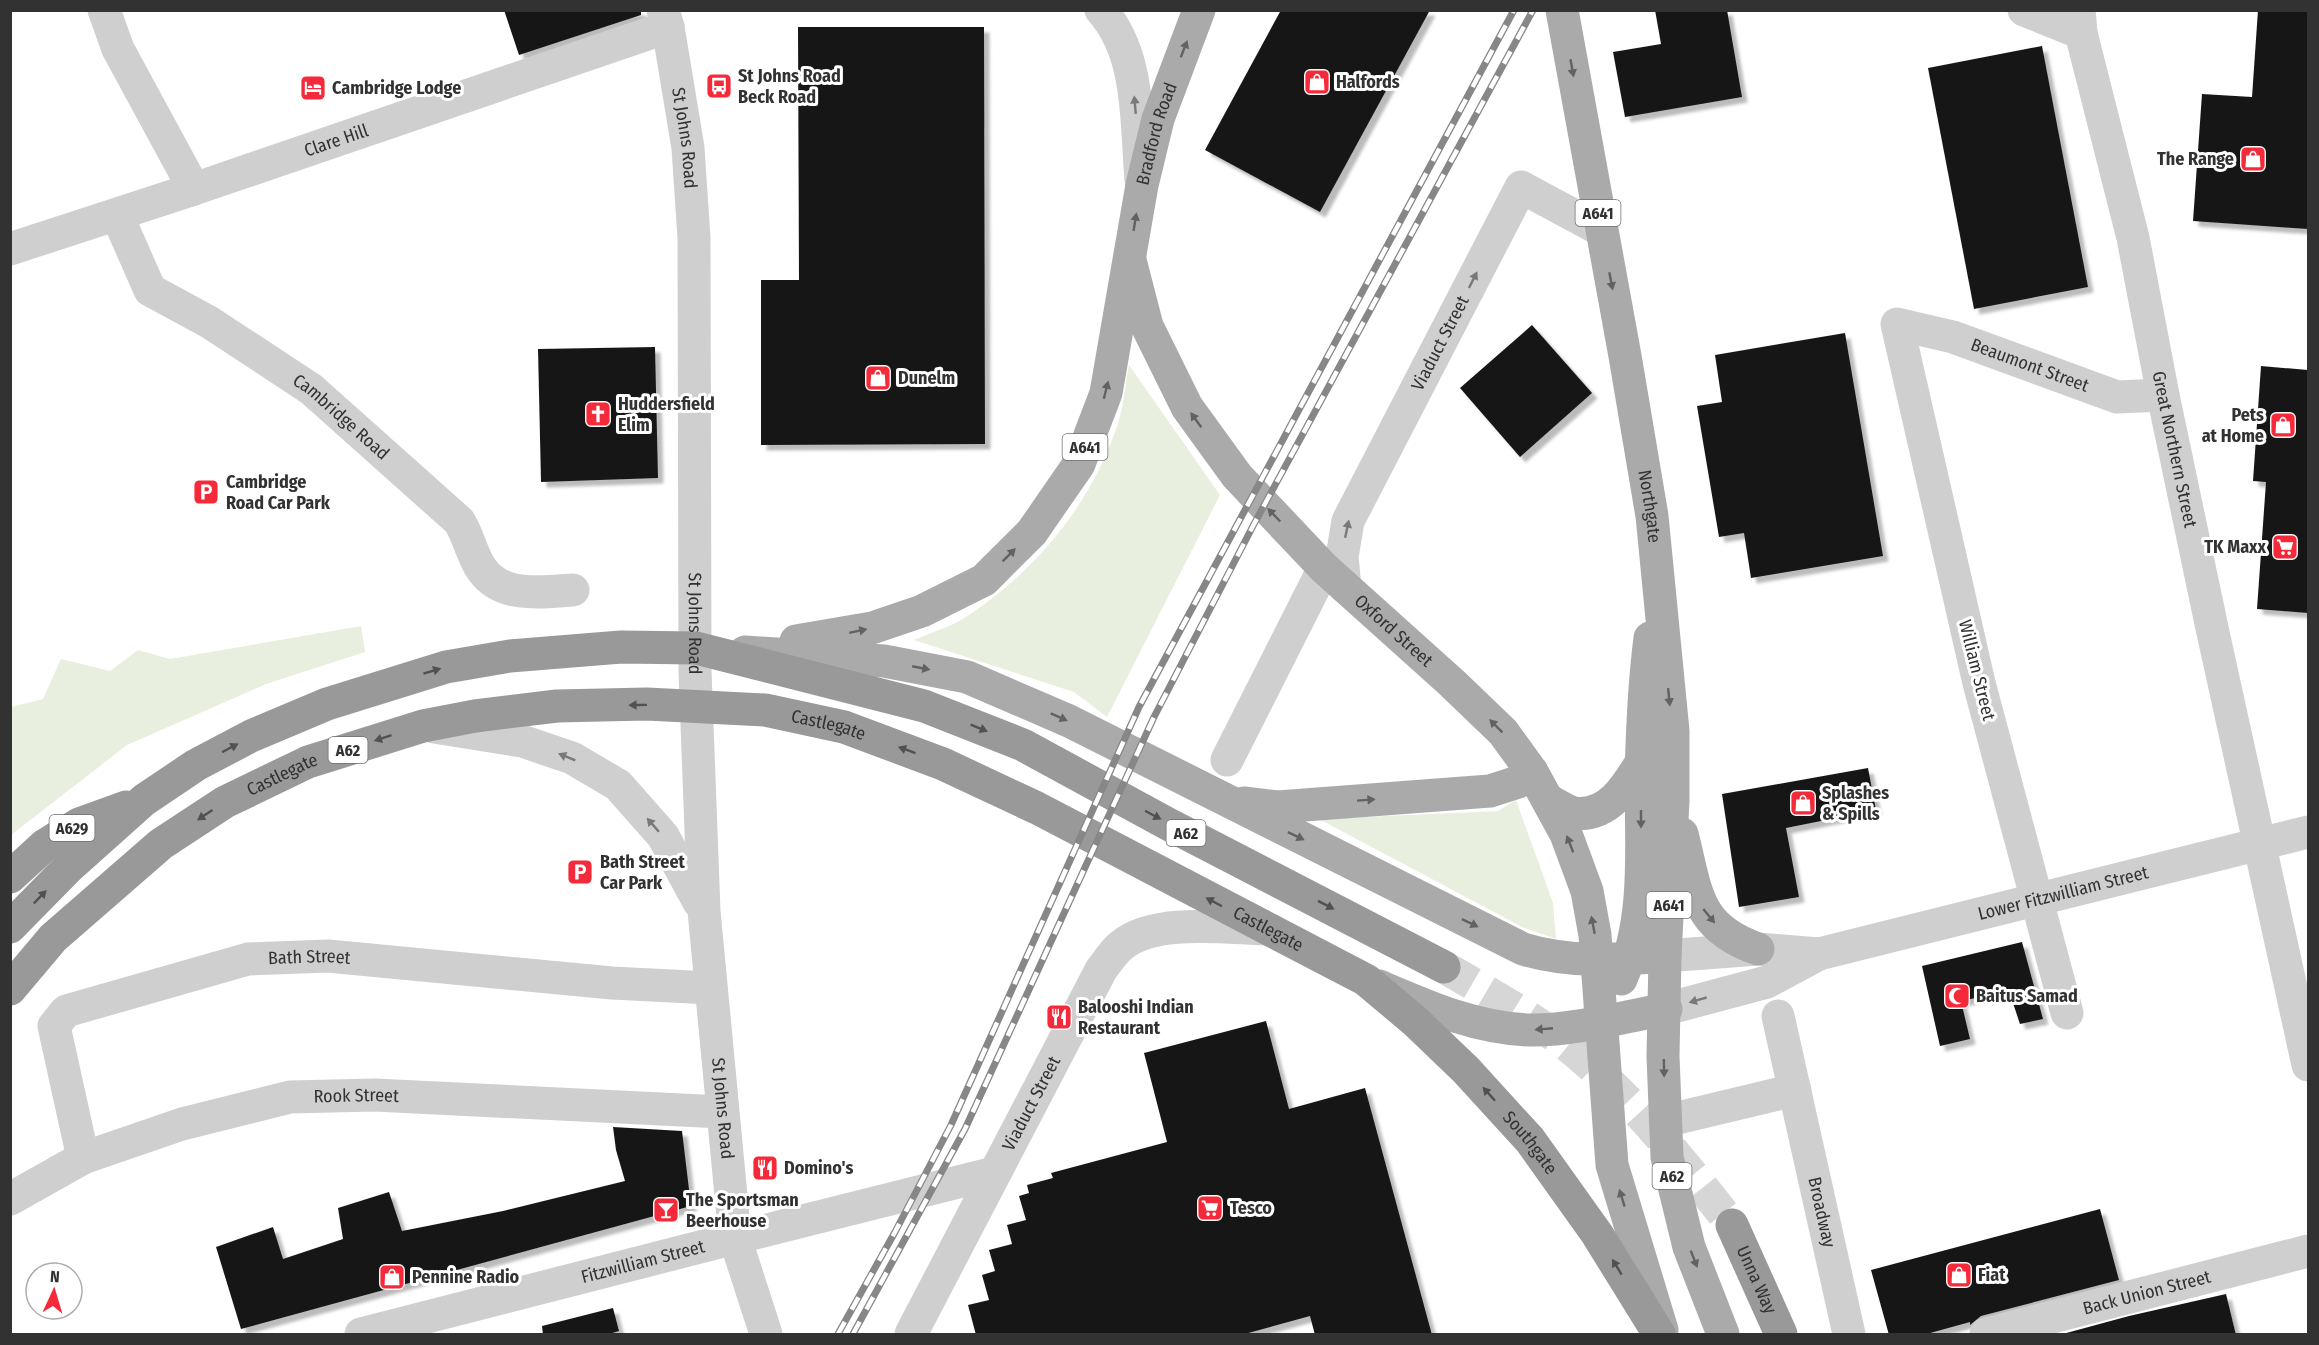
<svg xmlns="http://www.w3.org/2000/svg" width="2319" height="1345" font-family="'Fira Sans Condensed',sans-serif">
<defs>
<filter id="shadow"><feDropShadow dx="5.5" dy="5.5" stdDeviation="1.5" flood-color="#0004"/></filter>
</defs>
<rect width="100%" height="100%" fill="#fff"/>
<!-- green -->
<g fill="#e8efdf">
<path d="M1129,365L1220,495L1107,717L1074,692L914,640C933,632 956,625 972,613C1039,567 1093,501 1118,423C1124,405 1125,384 1129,365Z"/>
<polygon points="361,626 365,652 266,684 127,745 11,835 11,707 43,699 61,659 110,671 138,650 170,659"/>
<polygon points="1516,800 1553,903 1556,939 1522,927 1319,819 1498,811"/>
</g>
<!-- building -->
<g fill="#191919" filter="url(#shadow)">
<polygon points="504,10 641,10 641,15 519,55"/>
<polygon points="1281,10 1430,10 1320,212 1205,150"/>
<polygon points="1655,10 1727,10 1742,97 1625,117 1613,52 1661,44"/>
<polygon points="2258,10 2308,10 2308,229 2193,221 2202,94 2252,97"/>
<polygon points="798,27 984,27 985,444 761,445 761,280 799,280"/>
<polygon points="2042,46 2088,287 1974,309 1928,68"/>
<polygon points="1532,325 1592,393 1520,457 1460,388"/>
<polygon points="1845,333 1883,556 1751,578 1744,533 1719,537 1697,406 1722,402 1715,355"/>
<polygon points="655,347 658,478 541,482 538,349"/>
<polygon points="2261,366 2308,370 2308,613 2257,609 2266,482 2253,481"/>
<polygon points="1868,768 1876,810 1786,828 1799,897 1739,907 1722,794"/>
<polygon points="2022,942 2043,1019 2020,1024 2009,991 1961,1001 1970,1039 1940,1046 1922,966"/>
<polygon points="1266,1021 1289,1109 1365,1088 1432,1335 1315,1335 1310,1316 1241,1335 976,1335 968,1305 989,1300 982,1275 995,1271 989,1250 1012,1244 1007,1225 1026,1220 1019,1196 1029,1193 1027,1185 1053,1178 1051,1173 1167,1142 1144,1053"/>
<polygon points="613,1127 682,1131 691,1206 241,1329 216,1247 273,1227 283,1259 343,1239 338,1208 389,1192 402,1231 503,1211 625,1181 616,1150"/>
<polygon points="2100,1209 2119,1280 1981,1316 1970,1325 1970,1322 1923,1335 1889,1335 1871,1270"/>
<polygon points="2226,1294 2236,1335 2059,1335 2129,1316"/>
<polygon points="613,1308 619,1331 606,1335 543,1335 542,1326"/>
</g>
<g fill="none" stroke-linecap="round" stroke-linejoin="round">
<!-- highway-tunnel -->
<path stroke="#d6d6d6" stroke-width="33" stroke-dasharray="33 16" stroke-linecap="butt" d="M1444,967C1486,992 1530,1015 1568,1046C1631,1097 1682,1161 1732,1225"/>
<!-- minor -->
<g stroke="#cfcfcf" stroke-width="33">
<path id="s1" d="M104,10L118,49L194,189L668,27"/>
<path id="s2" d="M663,10L668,27L688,148L694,238L695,671L704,911L735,1238L766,1334"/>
<path d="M1101,10C1141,54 1136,124 1141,180"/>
<polyline points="2024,10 2081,33"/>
<path id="s3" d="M2079,10L2081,33L2133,238L2163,395L2212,628L2308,1065"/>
<path id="s4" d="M117,215L150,290L209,322L311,389L459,521C468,535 471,551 479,565C498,599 539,592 573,590"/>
<polyline points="10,249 194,189"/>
<path id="s5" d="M1345,587L1342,557L1348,521L1521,187L1601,230"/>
<polyline points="434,727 522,741 572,758 618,785 663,836 699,902"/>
<polyline points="1227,760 1324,568"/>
<path id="s6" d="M1665,956L1758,949L1819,954L2308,832"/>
<polyline points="1666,1009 1767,982 1819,954"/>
<path id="s7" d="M2067,1013L1979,683L1897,324L1953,337L2117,397L2163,395"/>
<path id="s8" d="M1778,1016L1849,1334"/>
<polyline points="1665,1121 1795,1090"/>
<path id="s9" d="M83,1158L54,1026L66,1011L248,959L328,956L612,983L711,988"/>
<path id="s10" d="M10,1199L83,1158L182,1124L290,1097L375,1095L722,1112"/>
<path id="s11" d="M361,1334L735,1238L994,1173"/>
<path id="s12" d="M911,1334L1101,970C1107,962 1114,951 1122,945C1155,918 1225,928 1266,929"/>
<path id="s13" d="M1986,1334L2308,1251"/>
</g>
<!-- major -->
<g stroke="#aaa" stroke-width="33">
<path id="s14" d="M1562,10L1625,356L1652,516L1673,731V801L1665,956L1663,1056L1667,1157L1689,1247L1723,1334"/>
<path id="s15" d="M1130,260L1147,326L1187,407L1237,476L1324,568L1452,683L1503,732L1532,772L1566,834L1587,891L1595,935L1612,1165L1662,1330"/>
<path id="s16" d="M796,641L872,628L922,611L984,580L1032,532L1079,464L1106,393L1142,185L1158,119L1199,10"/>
<path d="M745,652L884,661L967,677L1069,721L1523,949C1569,963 1617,960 1665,956"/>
<path d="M1548,800C1556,804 1566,811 1574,813C1608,818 1627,786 1642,761"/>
<polyline points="1244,803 1278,807 1490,791 1518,782 1532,772"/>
<path d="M1682,834C1697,892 1695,927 1758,949"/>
<path d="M1621,979C1648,918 1641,845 1641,780C1642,732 1644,685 1650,638"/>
<path d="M1379,986C1428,1007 1475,1028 1529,1030C1571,1031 1624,1017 1666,1009"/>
</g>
<!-- highway -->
<g stroke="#999" stroke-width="33">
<polyline points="10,877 45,845 79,824 126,807"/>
<polyline points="10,927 69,867 144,800 196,765 251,736 327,704 446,667 510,656 621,647 696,648 924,706 1023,745 1168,824 1444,967"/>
<path id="s17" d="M10,989L53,938L161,844L225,802L308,762L423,726L475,716L557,706L647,704L765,710L844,727L943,764L1037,808L1366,980L1416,1022L1466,1070L1530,1140L1597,1234L1659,1334"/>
<path id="s18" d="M1732,1225L1781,1334"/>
</g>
<defs>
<g id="rail">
<polyline points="838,1334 895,1232 951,1125 1139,707 1514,10"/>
<polyline points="853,1334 965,1129 1154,717 1254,524 1533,10"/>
</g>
</defs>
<!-- rail casing -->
<use href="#rail" stroke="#878787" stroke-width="7"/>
<!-- rail -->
<use href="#rail" stroke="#fff" stroke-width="4.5" stroke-dasharray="14" stroke-linecap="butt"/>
</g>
<!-- one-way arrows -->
<defs><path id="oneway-solid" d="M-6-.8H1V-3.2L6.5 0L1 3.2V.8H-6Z" transform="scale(1.5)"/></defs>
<g fill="#626262">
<use href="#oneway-solid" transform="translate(1184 49) rotate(-69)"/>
<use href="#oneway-solid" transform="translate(1572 68) rotate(80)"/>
<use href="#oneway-solid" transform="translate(1135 222) rotate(-81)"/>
<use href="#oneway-solid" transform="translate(1611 281) rotate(79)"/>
<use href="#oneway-solid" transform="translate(1106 390) rotate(-76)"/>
<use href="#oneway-solid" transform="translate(1196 420) rotate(-126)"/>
<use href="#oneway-solid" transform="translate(1274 515) rotate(-134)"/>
<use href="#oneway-solid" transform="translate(1009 555) rotate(-45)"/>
<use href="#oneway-solid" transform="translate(858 631) rotate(-12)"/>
<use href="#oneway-solid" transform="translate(921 668) rotate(11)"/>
<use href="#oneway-solid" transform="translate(1669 697) rotate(84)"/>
<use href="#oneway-solid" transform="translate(1059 717) rotate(24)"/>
<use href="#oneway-solid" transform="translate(1496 726) rotate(-135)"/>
<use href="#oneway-solid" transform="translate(1366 800) rotate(-4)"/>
<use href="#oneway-solid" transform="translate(1641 819) rotate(90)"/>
<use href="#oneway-solid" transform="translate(1296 836) rotate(26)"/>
<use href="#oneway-solid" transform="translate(1570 844) rotate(-111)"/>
<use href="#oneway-solid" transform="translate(1709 916) rotate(51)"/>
<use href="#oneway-solid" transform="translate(1470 923) rotate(26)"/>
<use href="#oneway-solid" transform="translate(1593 925) rotate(-101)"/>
<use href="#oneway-solid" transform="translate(1544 1029) rotate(175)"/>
<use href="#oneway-solid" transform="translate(1664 1068) rotate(89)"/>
<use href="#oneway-solid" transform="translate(1622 1198) rotate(-107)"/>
<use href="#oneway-solid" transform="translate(1694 1259) rotate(69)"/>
</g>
<g fill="#797979">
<use href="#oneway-solid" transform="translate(1135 105) rotate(-95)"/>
<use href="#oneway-solid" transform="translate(1473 280) rotate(-63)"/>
<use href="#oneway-solid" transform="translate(1347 529) rotate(-78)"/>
<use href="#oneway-solid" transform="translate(567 757) rotate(-158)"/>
<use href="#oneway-solid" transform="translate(653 825) rotate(-131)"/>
<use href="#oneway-solid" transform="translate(1698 1000) rotate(164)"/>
</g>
<g fill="#515151">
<use href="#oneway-solid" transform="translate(432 671) rotate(-17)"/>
<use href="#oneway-solid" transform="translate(638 705) rotate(179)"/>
<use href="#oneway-solid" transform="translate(979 728) rotate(22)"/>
<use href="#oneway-solid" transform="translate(383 738) rotate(162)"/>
<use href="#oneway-solid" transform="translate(230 748) rotate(-28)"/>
<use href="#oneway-solid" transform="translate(907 750) rotate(-160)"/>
<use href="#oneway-solid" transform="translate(205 815) rotate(146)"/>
<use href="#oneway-solid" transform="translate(1153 815) rotate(28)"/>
<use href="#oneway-solid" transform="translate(40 897) rotate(-46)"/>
<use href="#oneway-solid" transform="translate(1214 902) rotate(-152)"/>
<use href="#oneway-solid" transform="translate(1326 905) rotate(27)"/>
<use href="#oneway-solid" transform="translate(1489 1094) rotate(-132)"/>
<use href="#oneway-solid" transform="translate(1617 1267) rotate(-121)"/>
</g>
<!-- icons -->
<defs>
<symbol id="shop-square" viewBox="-11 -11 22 22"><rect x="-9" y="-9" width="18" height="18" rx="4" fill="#f4293a" stroke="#fff"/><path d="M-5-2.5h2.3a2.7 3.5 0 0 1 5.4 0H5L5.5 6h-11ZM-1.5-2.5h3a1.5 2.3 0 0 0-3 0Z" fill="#fff"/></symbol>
<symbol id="bus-square" viewBox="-11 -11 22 22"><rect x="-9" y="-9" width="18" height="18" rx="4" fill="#f4293a" stroke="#fff"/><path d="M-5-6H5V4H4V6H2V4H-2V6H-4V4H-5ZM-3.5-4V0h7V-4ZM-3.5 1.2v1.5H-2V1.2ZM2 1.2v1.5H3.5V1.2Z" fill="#fff"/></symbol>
<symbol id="hotel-square" viewBox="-11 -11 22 22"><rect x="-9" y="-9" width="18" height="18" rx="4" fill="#f4293a" stroke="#fff"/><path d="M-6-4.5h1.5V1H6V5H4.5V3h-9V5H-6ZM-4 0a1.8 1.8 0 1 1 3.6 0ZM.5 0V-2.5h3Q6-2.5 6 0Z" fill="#fff"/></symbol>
<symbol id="church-square" viewBox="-11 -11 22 22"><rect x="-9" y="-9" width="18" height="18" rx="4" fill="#f4293a" stroke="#fff"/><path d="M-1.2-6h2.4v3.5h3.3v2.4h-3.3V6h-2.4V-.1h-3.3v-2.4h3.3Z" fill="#fff"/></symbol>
<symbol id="parking-square" viewBox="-11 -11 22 22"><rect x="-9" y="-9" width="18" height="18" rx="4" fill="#f4293a" stroke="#fff"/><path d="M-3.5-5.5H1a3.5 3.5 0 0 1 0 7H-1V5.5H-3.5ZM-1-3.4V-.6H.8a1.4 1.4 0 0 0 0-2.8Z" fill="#fff"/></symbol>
<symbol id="supermarket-square" viewBox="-11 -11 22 22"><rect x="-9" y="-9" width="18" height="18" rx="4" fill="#f4293a" stroke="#fff"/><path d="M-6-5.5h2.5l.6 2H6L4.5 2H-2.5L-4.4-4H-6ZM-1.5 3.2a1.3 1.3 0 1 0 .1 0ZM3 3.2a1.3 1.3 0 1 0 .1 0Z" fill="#fff"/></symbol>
<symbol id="mosque-square" viewBox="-11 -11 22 22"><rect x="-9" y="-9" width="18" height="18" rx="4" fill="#f4293a" stroke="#fff"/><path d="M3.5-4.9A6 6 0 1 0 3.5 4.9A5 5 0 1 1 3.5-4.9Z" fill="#fff"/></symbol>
<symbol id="restaurant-square" viewBox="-11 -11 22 22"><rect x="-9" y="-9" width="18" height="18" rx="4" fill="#f4293a" stroke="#fff"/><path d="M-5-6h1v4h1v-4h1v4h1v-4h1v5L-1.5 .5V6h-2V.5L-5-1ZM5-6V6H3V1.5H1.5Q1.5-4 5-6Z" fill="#fff"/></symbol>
<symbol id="bar-square" viewBox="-11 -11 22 22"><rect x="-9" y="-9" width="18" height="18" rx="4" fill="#f4293a" stroke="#fff"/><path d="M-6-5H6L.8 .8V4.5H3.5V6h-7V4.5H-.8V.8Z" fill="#fff"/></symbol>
</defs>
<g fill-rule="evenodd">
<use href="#shop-square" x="1302" y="67" width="30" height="30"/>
<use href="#bus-square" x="704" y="71" width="30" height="30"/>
<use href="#hotel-square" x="298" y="73" width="30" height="30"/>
<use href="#shop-square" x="2238" y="144" width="30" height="30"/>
<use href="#shop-square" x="863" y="363" width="30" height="30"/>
<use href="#church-square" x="583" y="399" width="30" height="30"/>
<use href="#shop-square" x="2268" y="410" width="30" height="30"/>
<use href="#parking-square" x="191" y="477" width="30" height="30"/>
<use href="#supermarket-square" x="2270" y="532" width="30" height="30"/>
<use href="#shop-square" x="1788" y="788" width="30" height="30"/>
<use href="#parking-square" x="565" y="857" width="30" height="30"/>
<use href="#mosque-square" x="1942" y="981" width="30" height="30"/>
<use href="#restaurant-square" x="1044" y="1002" width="30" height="30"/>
<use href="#restaurant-square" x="750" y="1153" width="30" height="30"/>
<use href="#supermarket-square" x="1195" y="1193" width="30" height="30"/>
<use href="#bar-square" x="651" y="1195" width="30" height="30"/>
<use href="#shop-square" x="1944" y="1260" width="30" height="30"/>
<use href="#shop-square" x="377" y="1262" width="30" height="30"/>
</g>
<g text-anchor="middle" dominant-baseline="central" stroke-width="6" stroke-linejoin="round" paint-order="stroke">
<!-- shield labels -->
<g fill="#fff" stroke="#707070" stroke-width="1.5">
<rect x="1575.5" y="200" width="45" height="26" rx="4.5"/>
<rect x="1062.5" y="434" width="45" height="26" rx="4.5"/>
<rect x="328.5" y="737" width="39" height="26" rx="4.5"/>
<rect x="49.5" y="815" width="45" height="26" rx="4.5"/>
<rect x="1166.5" y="820" width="39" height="26" rx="4.5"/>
<rect x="1646.5" y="892" width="45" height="26" rx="4.5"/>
<rect x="1652.5" y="1163" width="39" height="26" rx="4.5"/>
</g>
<g font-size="16" font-weight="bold" fill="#323232">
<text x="1598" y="213">A641</text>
<text x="1085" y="447">A641</text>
<text x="348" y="750">A62</text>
<text x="72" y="828">A629</text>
<text x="1186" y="833">A62</text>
<text x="1669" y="905">A641</text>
<text x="1672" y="1176">A62</text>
</g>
<!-- poi labels -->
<g font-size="18" font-weight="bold" fill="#323232" stroke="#fff" text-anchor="start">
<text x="738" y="76">St Johns Road<tspan x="738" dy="21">Beck Road</tspan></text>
<text x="1336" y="82">Halfords</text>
<text x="332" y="88">Cambridge Lodge</text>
<text x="2234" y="159" text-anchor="end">The Range</text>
<text x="898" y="378">Dunelm</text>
<text x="618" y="404">Huddersfield<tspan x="618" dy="21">Elim</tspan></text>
<text x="2264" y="415" text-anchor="end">Pets<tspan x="2264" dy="21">at Home</tspan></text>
<text x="226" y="482">Cambridge<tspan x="226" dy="21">Road Car Park</tspan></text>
<text x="2266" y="547" text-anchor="end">TK Maxx</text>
<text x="1822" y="793">Splashes<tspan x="1822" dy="21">&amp; Spills</tspan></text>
<text x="600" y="862">Bath Street<tspan x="600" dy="21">Car Park</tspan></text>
<text x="1976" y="996">Baitus Samad</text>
<text x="1078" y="1007">Balooshi Indian<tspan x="1078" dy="21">Restaurant</tspan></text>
<text x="784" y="1168">Domino's</text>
<text x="686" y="1200">The Sportsman<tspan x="686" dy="21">Beerhouse</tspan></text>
<text x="1230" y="1208">Tesco</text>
<text x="1978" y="1275">Fiat</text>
<text x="412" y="1277">Pennine Radio</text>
</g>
<!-- street labels -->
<g font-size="18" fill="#323232" stroke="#fff">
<text stroke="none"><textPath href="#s16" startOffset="690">Bradford Road</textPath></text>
<text stroke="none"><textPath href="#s2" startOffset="130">St Johns Road</textPath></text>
<text stroke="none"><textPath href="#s1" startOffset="351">Clare Hill</textPath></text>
<text stroke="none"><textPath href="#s5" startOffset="267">Viaduct Street</textPath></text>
<text stroke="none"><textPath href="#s7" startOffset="849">Beaumont Street</textPath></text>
<text stroke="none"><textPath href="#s4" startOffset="312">Cambridge Road</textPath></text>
<text stroke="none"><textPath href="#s3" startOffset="450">Great Northern Street</textPath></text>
<text stroke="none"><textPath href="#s14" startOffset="504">Northgate</textPath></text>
<text stroke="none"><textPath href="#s2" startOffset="616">St Johns Road</textPath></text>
<text stroke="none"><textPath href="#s15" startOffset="464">Oxford Street</textPath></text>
<text transform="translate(1977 670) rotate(76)">William Street</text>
<text stroke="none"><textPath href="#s17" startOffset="908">Castlegate</textPath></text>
<text stroke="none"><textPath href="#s17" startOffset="350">Castlegate</textPath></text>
<text stroke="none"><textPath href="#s6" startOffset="406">Lower Fitzwilliam Street</textPath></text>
<text stroke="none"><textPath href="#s17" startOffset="1394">Castlegate</textPath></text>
<text stroke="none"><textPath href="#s9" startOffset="405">Bath Street</textPath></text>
<text stroke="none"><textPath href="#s10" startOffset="366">Rook Street</textPath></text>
<text stroke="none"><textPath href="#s12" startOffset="260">Viaduct Street</textPath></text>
<text stroke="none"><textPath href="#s2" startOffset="1102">St Johns Road</textPath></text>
<text stroke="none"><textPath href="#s17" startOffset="1736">Southgate</textPath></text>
<text stroke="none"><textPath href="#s8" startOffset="201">Broadway</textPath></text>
<text stroke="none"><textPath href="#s11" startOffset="291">Fitzwilliam Street</textPath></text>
<text stroke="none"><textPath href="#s18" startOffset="60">Unna Way</textPath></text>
<text stroke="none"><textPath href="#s13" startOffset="166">Back Union Street</textPath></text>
</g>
</g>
<!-- border -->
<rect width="2319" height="1345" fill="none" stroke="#323232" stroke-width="24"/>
<!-- north arrow -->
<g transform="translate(54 1291) rotate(4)"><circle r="28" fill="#ffffff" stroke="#adadad" stroke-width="1.5"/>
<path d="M0-4.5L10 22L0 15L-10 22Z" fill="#f4293a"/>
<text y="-9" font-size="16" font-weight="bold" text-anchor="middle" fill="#323232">N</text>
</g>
</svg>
